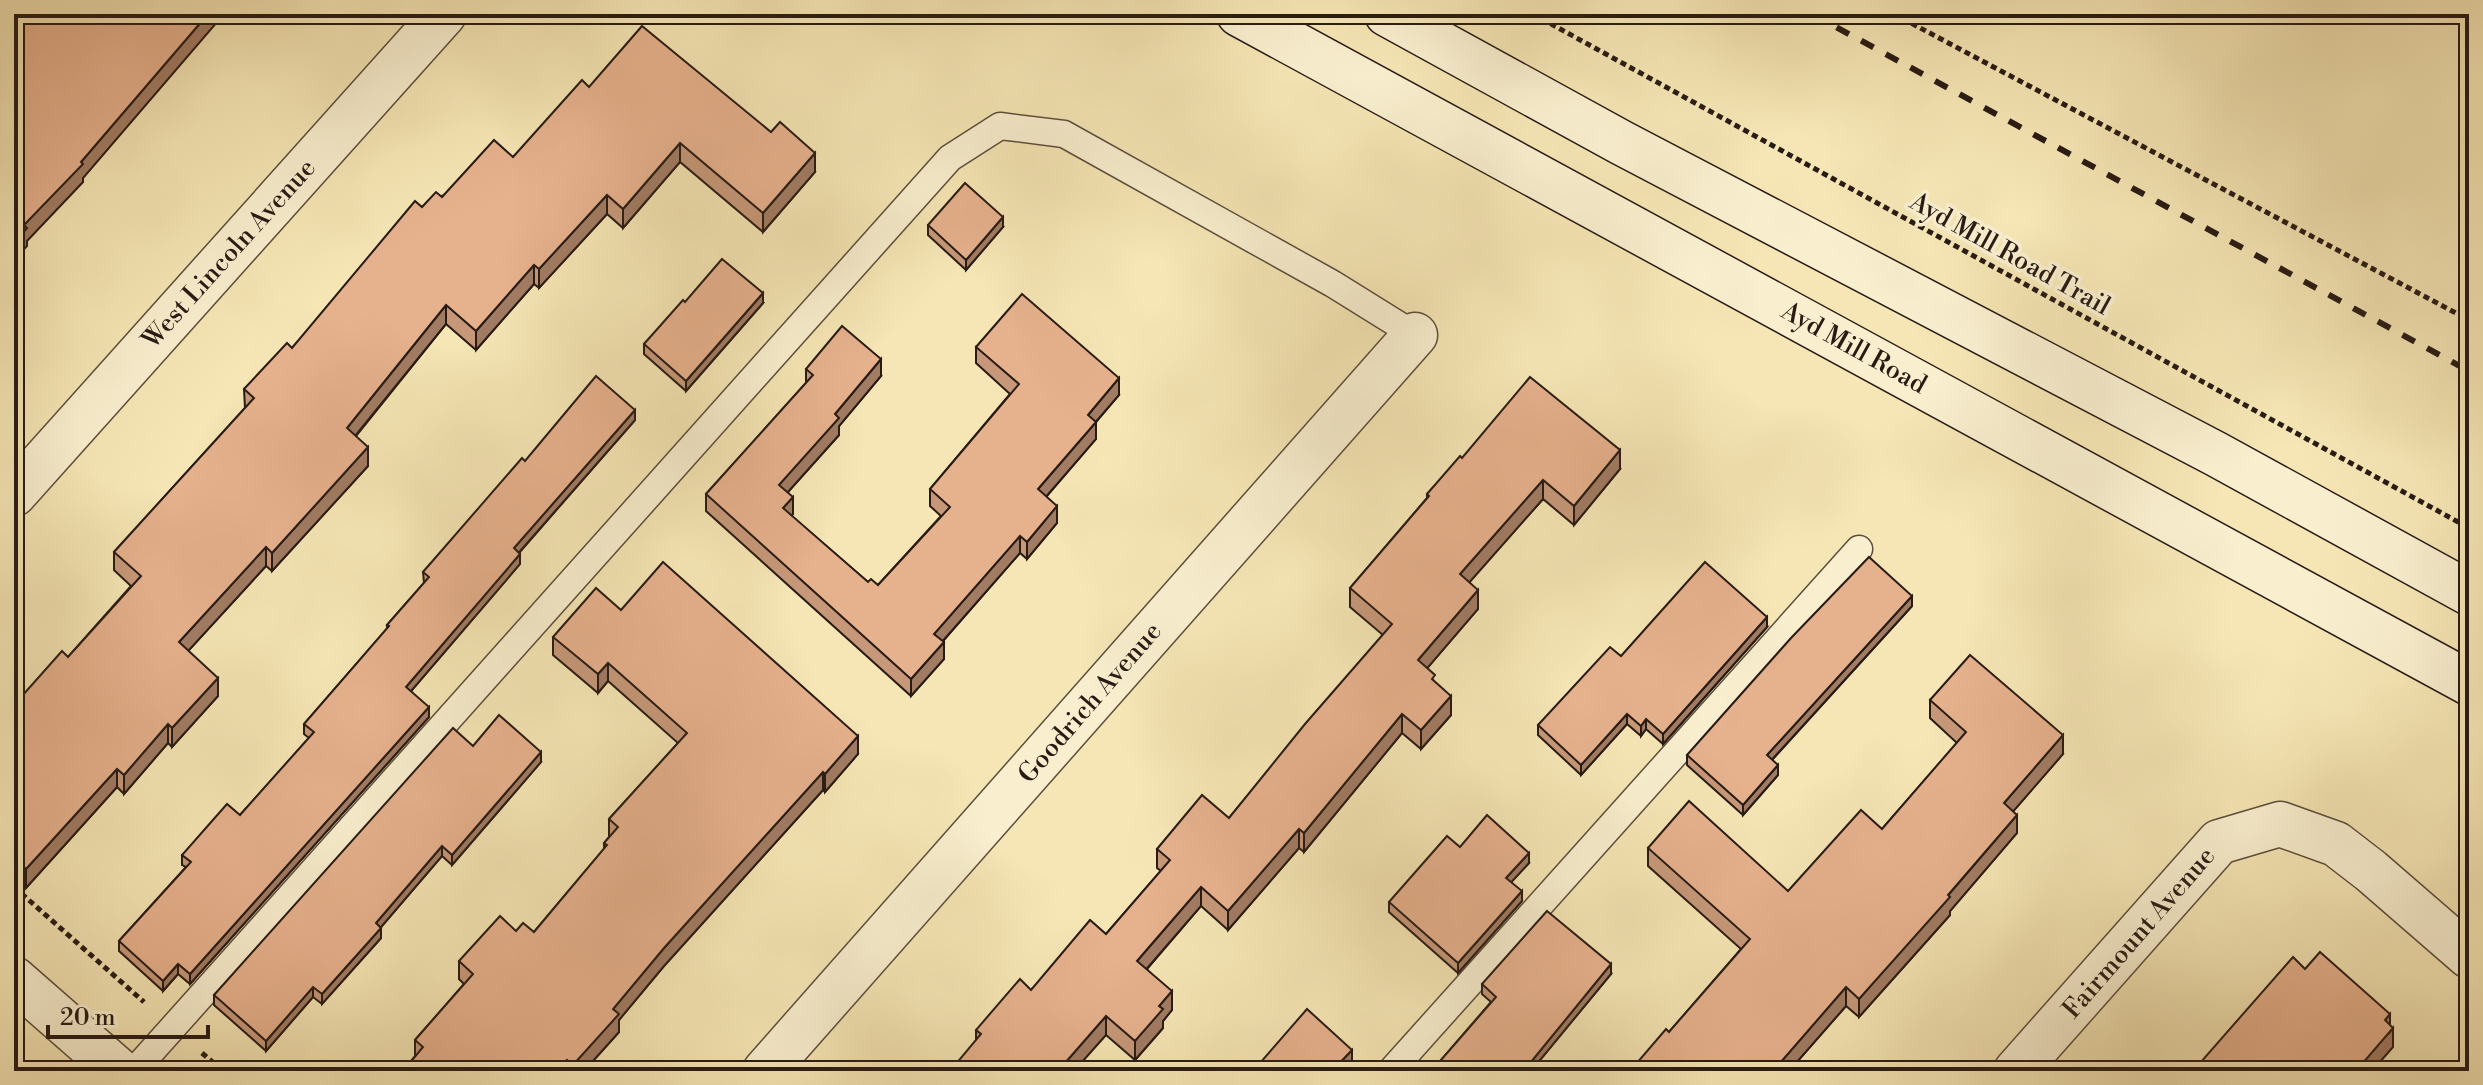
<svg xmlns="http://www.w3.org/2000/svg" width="2483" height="1085" font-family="'Libre Bodoni',serif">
<rect width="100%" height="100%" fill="#f6e6b5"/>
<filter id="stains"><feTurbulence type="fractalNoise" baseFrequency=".0025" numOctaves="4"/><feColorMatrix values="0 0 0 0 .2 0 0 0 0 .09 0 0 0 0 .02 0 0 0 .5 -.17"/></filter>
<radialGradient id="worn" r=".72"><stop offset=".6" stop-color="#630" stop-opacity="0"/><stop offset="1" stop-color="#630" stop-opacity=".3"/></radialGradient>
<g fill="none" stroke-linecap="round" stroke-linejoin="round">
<defs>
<g id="service">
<polyline points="134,1071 950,158 1000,126 1064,134 1333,284 1415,335"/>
<polyline points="1391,1071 1859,549"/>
</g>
<g id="minor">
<polyline points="14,494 444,14"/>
<polyline points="14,979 119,1071"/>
<polyline points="765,1071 1415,335"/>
<polyline points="2016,1071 2219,842 2280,824 2336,844 2371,871 2469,956"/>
</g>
<g id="secondary">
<polyline points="1239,14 2469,683"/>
<polyline points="1387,14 1622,143 2216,454 2469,593"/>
</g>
</defs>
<!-- service casing -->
<use href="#service" stroke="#5c4e3c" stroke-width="29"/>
<!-- minor casing -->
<use href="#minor" stroke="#5c4e3c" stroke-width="47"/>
<!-- secondary casing -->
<use href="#secondary" stroke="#281b14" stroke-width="47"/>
<!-- path -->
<g stroke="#281b14" stroke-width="5" stroke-dasharray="6 4" stroke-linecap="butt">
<polyline points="1533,14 2469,528"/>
<polyline points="1894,14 2469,320"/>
<polyline points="14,887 144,1002"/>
<polyline points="202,1053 223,1071"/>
</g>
<!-- service -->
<use href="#service" stroke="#f9efcf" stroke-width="26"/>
<!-- minor -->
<use href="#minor" stroke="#f9efcf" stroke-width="44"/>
<!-- secondary -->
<use href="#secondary" stroke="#f9efcf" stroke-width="44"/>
<!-- rail -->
<polyline stroke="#281b14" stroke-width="6" stroke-dasharray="14 14" stroke-linecap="butt" points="1812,14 2469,371"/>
</g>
<!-- wall -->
<g fill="#c69879" stroke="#281b14" stroke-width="2">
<polygon points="589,87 815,172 763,232 680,162 623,228 607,214 539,288 534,284 476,350 446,324 356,436 368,466 272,571 266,566 188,651 218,696 172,747 168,743 124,794 117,787 26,888 14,877 14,705 68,657 131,586 114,570 114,552 245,408 244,389 292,348 422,207 513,157"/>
<polygon points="928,225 1003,227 966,270 928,235"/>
<polygon points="685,302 763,303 686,391 644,354 644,344"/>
<polygon points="976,347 1119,395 1096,422 1096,439 1046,497 1057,523 1027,559 1020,553 943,641 944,659 911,696 706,511 706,494 806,383 806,369 881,376 839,426 839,435 788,492 793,514 791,516 868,582 878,585 941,516 930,506 930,489 1010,394 976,363"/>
<polygon points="635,420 519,553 520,564 411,691 429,717 190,984 178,974 163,991 119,951 119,941 186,867 182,865 182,855 240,815 309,738 304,734 304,724 387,629 387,625 424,583 423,572 525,461"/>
<polygon points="1462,458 1620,469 1574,525 1543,499 1469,582 1478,609 1427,668 1451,715 1421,749 1402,733 1304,852 1299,848 1228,930 1201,906 1147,969 1172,1010 1163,1021 1163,1028 1135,1060 1106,1035 976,1040 976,1030 1106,934 1161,871 1157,868 1157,849 1229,818 1383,635 1350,607 1350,588 1427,498 1427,494"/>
<polygon points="1912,606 1772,760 1778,775 1743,815 1687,765 1687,755"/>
<polygon points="621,610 858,754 825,792 823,790 664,966 619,1020 619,1032 584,1071 403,1071 415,1056 415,1040 464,984 459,979 459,961 516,931 534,932 604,849 604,843 609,837 609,819 678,743 608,681 598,693 553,655 553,637"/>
<polygon points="1767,627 1663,744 1646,729 1641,736 1627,724 1581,775 1538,735 1538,725 1621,656"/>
<polygon points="1930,700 2063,754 2013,811 2017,833 1950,911 1950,915 1859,1017 1846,1006 1789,1071 1630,1071 1669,1032 1741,949 1648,866 1648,848 1788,891 1882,829 1957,743 1930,718"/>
<polygon points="473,746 541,762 452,865 442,856 381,927 381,938 322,1004 313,997 266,1051 214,1005 214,995"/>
<polygon points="1460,847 1529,863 1511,882 1522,901 1458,973 1389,912 1389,902"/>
<polygon points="1611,974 1531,1071 1434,1071 1434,1068 1491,1002 1482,994 1482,984"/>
</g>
<!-- shaded-wall -->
<g fill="#a17c63" stroke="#281b14" stroke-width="2">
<polygon points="208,14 224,14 83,178 83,182 27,241 27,246 14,261 14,243 24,225 81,162"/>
<polygon points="680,143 680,162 623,228 623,209"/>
<polygon points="815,153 815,172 763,232 763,213"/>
<polygon points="607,195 607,214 539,288 539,269"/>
<polygon points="1003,217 1003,227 966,270 966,260"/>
<polygon points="534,265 534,284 476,350 476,331"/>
<polygon points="763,293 763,303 686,391 686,381"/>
<polygon points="446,305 446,324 347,446 347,428"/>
<polygon points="881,359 881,376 839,426 839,435 779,502 779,485 835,414"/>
<polygon points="1119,378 1119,395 1088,431 1088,415"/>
<polygon points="635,410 635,420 514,558 514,548"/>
<polygon points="1096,422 1096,439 1038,506 1038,489"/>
<polygon points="368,447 368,466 272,571 272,553"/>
<polygon points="1620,450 1620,469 1574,525 1574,506"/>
<polygon points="1543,480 1543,499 1460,593 1460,574"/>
<polygon points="793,497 793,514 783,525 783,508"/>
<polygon points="1057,506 1057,523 1027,559 1027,542"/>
<polygon points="1020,536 1020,553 934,651 934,634"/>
<polygon points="266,547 266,566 179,661 179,642"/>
<polygon points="520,554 520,564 406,697 406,687"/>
<polygon points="1478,590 1478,609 1418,679 1418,660"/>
<polygon points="1912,596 1912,606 1767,765 1767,755"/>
<polygon points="1767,617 1767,627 1663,744 1663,734"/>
<polygon points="944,642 944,659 911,696 911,679"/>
<polygon points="608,663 608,681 598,693 598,674"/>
<polygon points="218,678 218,696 172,747 172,728"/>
<polygon points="1451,696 1451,715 1421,749 1421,730"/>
<polygon points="429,707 429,717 190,984 190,974"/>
<polygon points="1402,714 1402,733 1304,852 1304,833"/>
<polygon points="1627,714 1627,724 1581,775 1581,765"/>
<polygon points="1646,719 1646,729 1641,736 1641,726"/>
<polygon points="168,724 168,743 124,794 124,775"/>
<polygon points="2063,735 2063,754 2004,822 2004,803"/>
<polygon points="858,736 858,754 825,792 825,774"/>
<polygon points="541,752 541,762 452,865 452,855"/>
<polygon points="1778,765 1778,775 1743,815 1743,805"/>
<polygon points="117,769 117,787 26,888 26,869"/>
<polygon points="823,772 823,790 664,966 619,1020 619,1032 584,1071 573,1071 573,1065 613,1009 664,948"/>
<polygon points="2017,815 2017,833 1950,911 1950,915 1859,1017 1859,999"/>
<polygon points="1299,829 1299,848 1228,930 1228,911"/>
<polygon points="442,846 442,856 376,933 376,923"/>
<polygon points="1529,853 1529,863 1506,888 1506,878"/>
<polygon points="1201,887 1201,906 1137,980 1137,961"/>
<polygon points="1522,891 1522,901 1458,973 1458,963"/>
<polygon points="381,928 381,938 322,1004 322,994"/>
<polygon points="178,964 178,974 163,991 163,981"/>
<polygon points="1611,964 1611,974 1531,1071 1526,1071 1526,1068"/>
<polygon points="313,987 313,997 266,1051 266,1041"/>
<polygon points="1846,987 1846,1006 1789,1071 1773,1071"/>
<polygon points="1172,991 1172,1010 1163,1021 1163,1028 1135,1060 1135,1041 1159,1006"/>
<polygon points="2390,1014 2390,1032 2393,1028 2393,1047 2372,1071 2356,1071 2385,1020"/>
<polygon points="1106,1016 1106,1035 1074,1071 1058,1071"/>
<polygon points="1352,1050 1352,1060 1342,1071 1332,1071"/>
<polygon points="567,1060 567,1071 557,1071"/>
</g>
<!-- building -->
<g fill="#e6b18d" stroke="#281b14" stroke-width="2">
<polygon points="14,14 208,14 81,162 83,164 24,225 27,228 14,243"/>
<polygon points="642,26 771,132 780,122 815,153 763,213 680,143 623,209 607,195 539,269 534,265 476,331 446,305 347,428 368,447 272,553 266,547 179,642 218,678 172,728 168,724 124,775 117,769 26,869 14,858 14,705 62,651 68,657 141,576 114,552 254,398 244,389 287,343 292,348 415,201 422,207 436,192 442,197 494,140 513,157 582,80 589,87"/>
<polygon points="965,183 1003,217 966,260 928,225"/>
<polygon points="722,259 763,293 686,381 644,344 683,300 685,302"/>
<polygon points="1022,294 1119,378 1088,415 1096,422 1038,489 1057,506 1027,542 1020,536 934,634 944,642 911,679 706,494 813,375 806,369 842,326 881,359 835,414 839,418 779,485 793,497 783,508 868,582 871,579 878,585 950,507 930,489 1019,384 976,347"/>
<polygon points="596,376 635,410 514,548 520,554 406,687 429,707 190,974 178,964 163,981 119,941 191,862 182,855 227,804 240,815 314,732 304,724 389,626 387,625 429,577 423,572 522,458 525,461"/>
<polygon points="1530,377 1620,450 1574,506 1543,480 1460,574 1478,590 1418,660 1435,675 1432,679 1451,696 1421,730 1402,714 1304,833 1299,829 1228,911 1201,887 1137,961 1172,991 1159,1006 1163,1009 1135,1041 1106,1016 1058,1071 950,1071 981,1034 976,1030 1020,979 1031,990 1090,920 1106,934 1170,860 1157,849 1202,795 1229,818 1305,724 1392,624 1350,588 1429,496 1427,494 1460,456 1462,458"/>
<polygon points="1869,557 1912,596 1767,755 1778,765 1743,805 1687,755 1791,638"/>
<polygon points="663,562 858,736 825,774 823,772 664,948 613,1009 619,1014 573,1065 567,1060 557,1071 403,1071 423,1047 415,1040 473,974 459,961 500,916 516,931 523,923 534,932 607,845 604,843 618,827 609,819 687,733 608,663 598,674 553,637 596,588 621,610"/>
<polygon points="1705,562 1767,617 1663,734 1646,719 1641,726 1627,714 1581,765 1538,725 1610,647 1621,656"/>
<polygon points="1970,655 2063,735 2004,803 2017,815 1948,895 1950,897 1859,999 1846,987 1773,1071 1630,1071 1666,1029 1669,1032 1750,939 1648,848 1689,801 1788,891 1861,810 1882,829 1966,732 1930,700"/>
<polygon points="499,715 541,752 452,855 442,846 376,923 381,928 322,994 313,987 266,1041 214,995 453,728 473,746"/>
<polygon points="1487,815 1529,853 1506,878 1522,891 1458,963 1389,902 1447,836 1460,847"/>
<polygon points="1547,911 1611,964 1526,1068 1529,1071 1438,1071 1434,1068 1496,997 1482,984"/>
<polygon points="2320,952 2390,1014 2385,1020 2393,1028 2356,1071 2193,1071 2293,957 2305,969"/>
<polygon points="1307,1009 1352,1050 1332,1071 1253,1071"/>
</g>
<g text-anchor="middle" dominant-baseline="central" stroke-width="7" stroke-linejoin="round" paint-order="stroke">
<!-- street labels -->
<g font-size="26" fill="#281b14" stroke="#f9efcf">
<text transform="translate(229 254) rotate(-48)">West Lincoln Avenue</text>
<text transform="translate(2010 254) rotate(29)">Ayd Mill Road Trail</text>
<text transform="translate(1854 348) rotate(29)">Ayd Mill Road</text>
<text transform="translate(1090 703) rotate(-49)">Goodrich Avenue</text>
<text transform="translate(2139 933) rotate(-49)">Fairmount Avenue</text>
</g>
</g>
<!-- margin -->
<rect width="2483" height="1085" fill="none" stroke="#f6e6b5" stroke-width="48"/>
<rect x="16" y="16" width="2451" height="1053" fill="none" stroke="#281b14" stroke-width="4"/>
<rect x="24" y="24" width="2435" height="1037" fill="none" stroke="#281b14" stroke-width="2"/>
<!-- scale -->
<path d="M48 1025v12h160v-12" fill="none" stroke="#281b14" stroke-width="4"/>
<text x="60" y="1025" font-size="24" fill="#281b14" stroke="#f9efcf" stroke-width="6" paint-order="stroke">20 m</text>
<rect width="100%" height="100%" filter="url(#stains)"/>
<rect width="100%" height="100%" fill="url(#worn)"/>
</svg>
